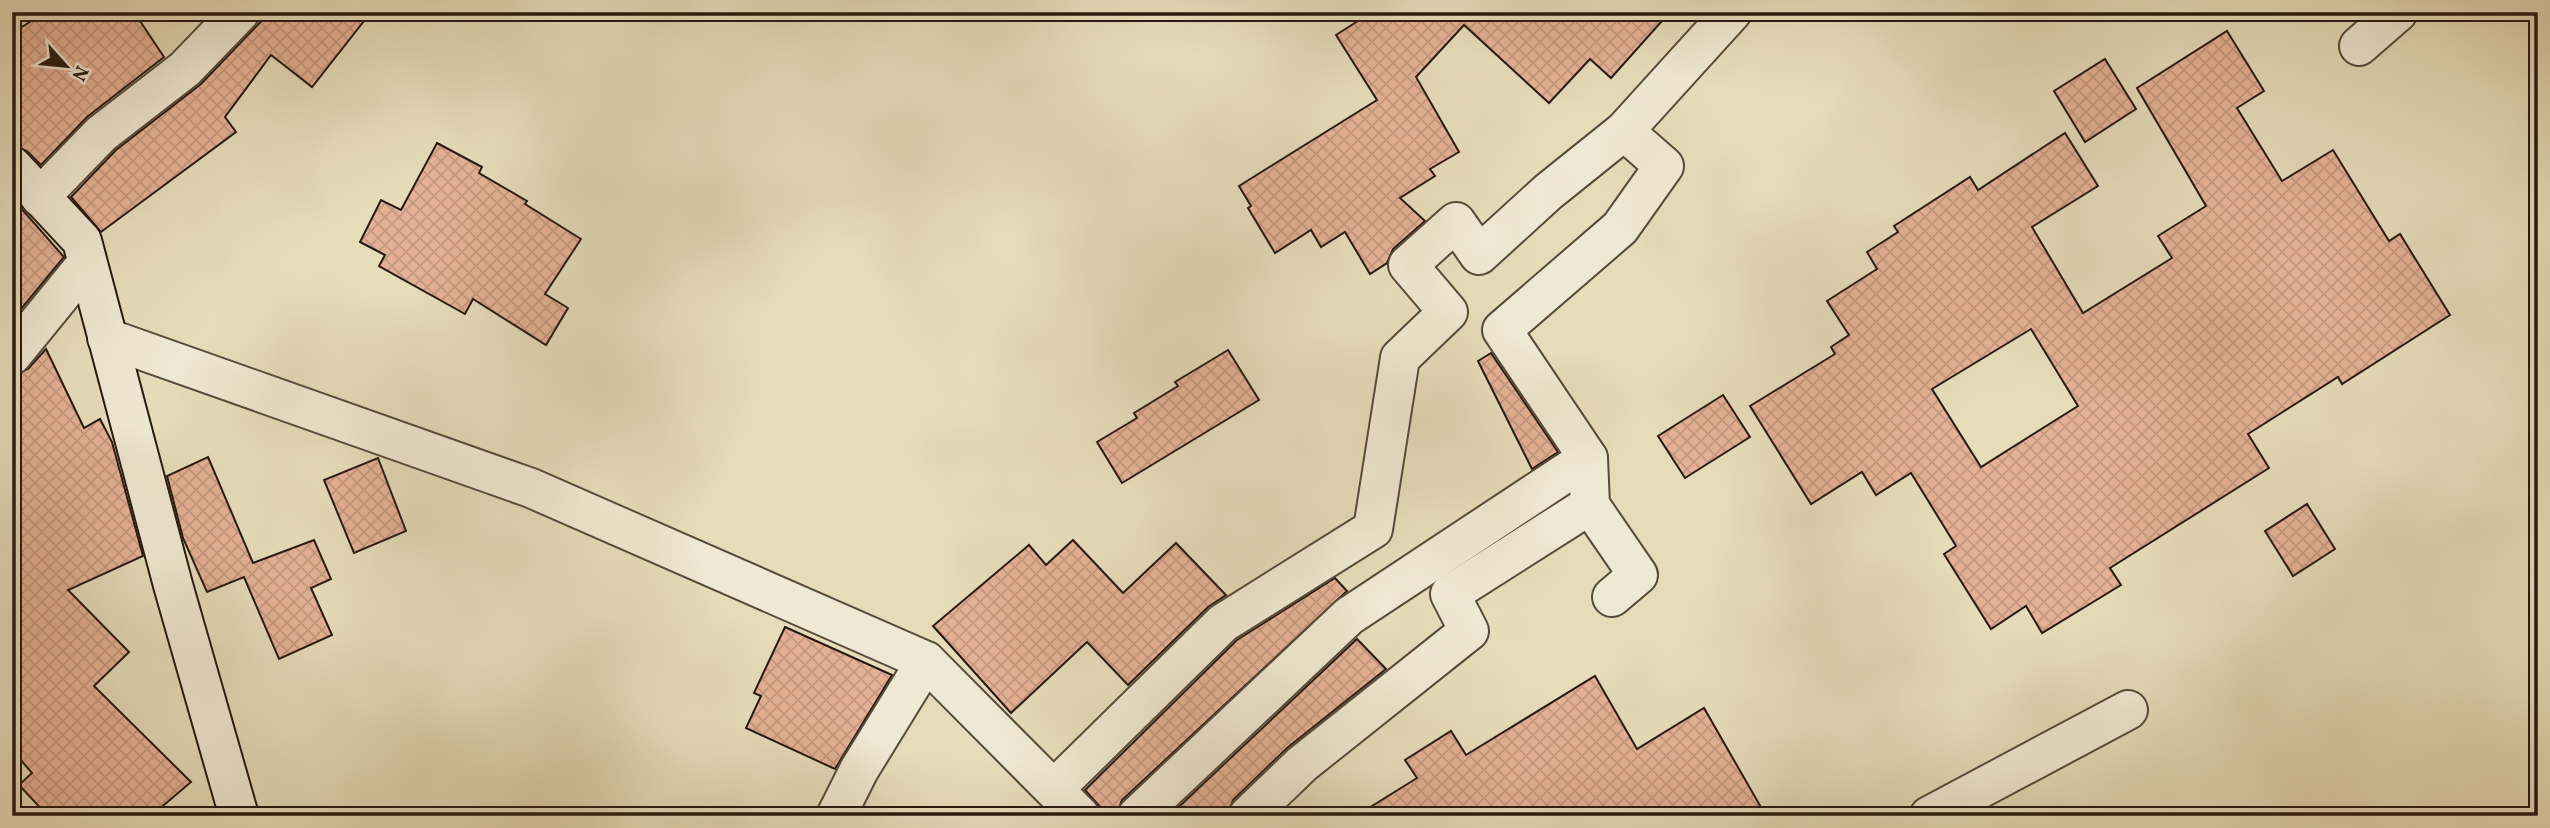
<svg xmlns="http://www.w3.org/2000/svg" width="2550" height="828" font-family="Vollkorn,serif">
<defs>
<pattern id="building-cross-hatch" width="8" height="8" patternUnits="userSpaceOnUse" patternTransform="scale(1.75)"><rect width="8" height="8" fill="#e5b196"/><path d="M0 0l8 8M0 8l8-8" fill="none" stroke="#c49880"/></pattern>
</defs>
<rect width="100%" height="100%" fill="#e6dcba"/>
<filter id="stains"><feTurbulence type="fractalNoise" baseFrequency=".00286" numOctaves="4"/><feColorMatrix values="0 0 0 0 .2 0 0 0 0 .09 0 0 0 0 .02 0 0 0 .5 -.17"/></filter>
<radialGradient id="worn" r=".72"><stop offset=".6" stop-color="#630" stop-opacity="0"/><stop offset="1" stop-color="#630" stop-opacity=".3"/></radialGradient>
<!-- building -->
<g fill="url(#building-cross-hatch)" stroke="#271910" stroke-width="2" fill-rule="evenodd">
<polygon points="46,12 134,12 164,57 87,117 41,165 27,151 12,145 12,33"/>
<polygon points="270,12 371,12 312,87 271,55 225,117 236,132 101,232 71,197 116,150 201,84"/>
<polygon points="1372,12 1670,12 1611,78 1590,59 1549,103 1464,25 1416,77 1459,152 1430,169 1435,176 1400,198 1425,221 1393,249 1387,263 1370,274 1345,232 1321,247 1311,230 1275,253 1248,208 1251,206 1239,186 1377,100 1336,35"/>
<path d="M2227,31L2264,91L2237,108L2282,181L2333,150L2389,241L2400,234L2450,315L2342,384L2338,377L2248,434L2269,468L2110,568L2121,585L2042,633L2026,606L1991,629L1944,554L1956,546L1911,473L1876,495L1862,472L1811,504L1750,406L1835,354L1831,347L1849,335L1827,301L1877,269L1867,252L1898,232L1894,226L1970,177L1978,190L2065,133L2098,186L2032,227L2083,313L2172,258L2158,236L2206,206L2137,88ZM2031,329L2078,406L1981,467L1932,389Z"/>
<polygon points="2105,59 2136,109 2085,142 2054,91"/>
<polygon points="437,143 482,167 479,173 527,201 525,204 581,239 545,294 568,308 546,345 473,299 465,314 379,266 385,255 360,242 381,200 401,210"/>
<polygon points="12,198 64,257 12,320"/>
<polygon points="46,349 84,428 100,419 112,442 143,556 68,590 129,652 94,686 191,782 151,816 48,816 19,785 32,773 12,750 12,376 28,369"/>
<polygon points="1228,350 1259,400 1122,483 1097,442 1137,418 1134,413 1178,386 1175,382"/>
<polygon points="1491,353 1558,452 1532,469 1478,361"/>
<polygon points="1723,395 1750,437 1685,478 1658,436"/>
<polygon points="208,457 253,563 314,540 331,579 311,588 332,635 279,659 244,577 207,592 183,538 167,476"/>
<polygon points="378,458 406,531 354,553 324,480"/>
<polygon points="2307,504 2335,549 2293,576 2265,531"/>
<polygon points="1073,540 1123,593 1176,543 1226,595 1208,607 1128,685 1087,642 1011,713 933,626 1029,545 1046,565"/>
<polygon points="1335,578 1347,591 1122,800 1116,816 1108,816 1085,790 1237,640"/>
<polygon points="785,627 892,675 835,769 746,728 761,696 754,693"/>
<polygon points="1357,639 1386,669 1287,748 1233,800 1227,816 1169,816"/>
<polygon points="1595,676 1637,749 1704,708 1766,816 1356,816 1417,778 1405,760 1451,731 1466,755"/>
</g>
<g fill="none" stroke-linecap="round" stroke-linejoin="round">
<defs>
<g id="street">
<polyline points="2359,46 2398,12"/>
<polyline points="40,197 101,134 185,69 240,12"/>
<polyline points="107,338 531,488 926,661 1080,816"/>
<polyline points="12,355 87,263"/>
<polyline points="1612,597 1638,575 1590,505 1588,458 1502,330 1620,228 1664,166 1624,131 1732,12"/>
<polyline points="1054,789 1223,623 1373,529 1400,358 1448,312 1408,265 1456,222 1479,255 1548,192 1624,131"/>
<polyline points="836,816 859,770 926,661"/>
<polyline points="1137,816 1349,616 1588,458"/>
<polyline points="1248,816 1302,764 1469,631 1450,594 1590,505"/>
<polyline points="1929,816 2128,710"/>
</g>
<polyline id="secondary" points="12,166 82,241 173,585 239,816"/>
</defs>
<!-- street casing -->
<use href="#street" stroke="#574a3a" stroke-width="42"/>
<!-- secondary casing -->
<use href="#secondary" stroke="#271910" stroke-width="42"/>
<!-- street -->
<use href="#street" stroke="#efe8d2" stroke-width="38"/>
<!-- secondary -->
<use href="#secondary" stroke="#efe8d2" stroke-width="38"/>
</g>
<!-- margin -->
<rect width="2550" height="828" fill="none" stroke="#e6dcba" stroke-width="42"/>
<rect x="14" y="14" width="2522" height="800" fill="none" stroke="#271910" stroke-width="3.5"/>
<rect x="21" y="21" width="2508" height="786" fill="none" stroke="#271910" stroke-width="2"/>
<!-- north arrow -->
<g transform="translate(66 66) rotate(117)" stroke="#efe8d2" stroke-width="5" paint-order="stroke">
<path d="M0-5L12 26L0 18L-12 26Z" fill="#271910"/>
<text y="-10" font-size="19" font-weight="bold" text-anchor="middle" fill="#271910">N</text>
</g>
<rect width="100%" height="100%" filter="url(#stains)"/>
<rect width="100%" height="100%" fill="url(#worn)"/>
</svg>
